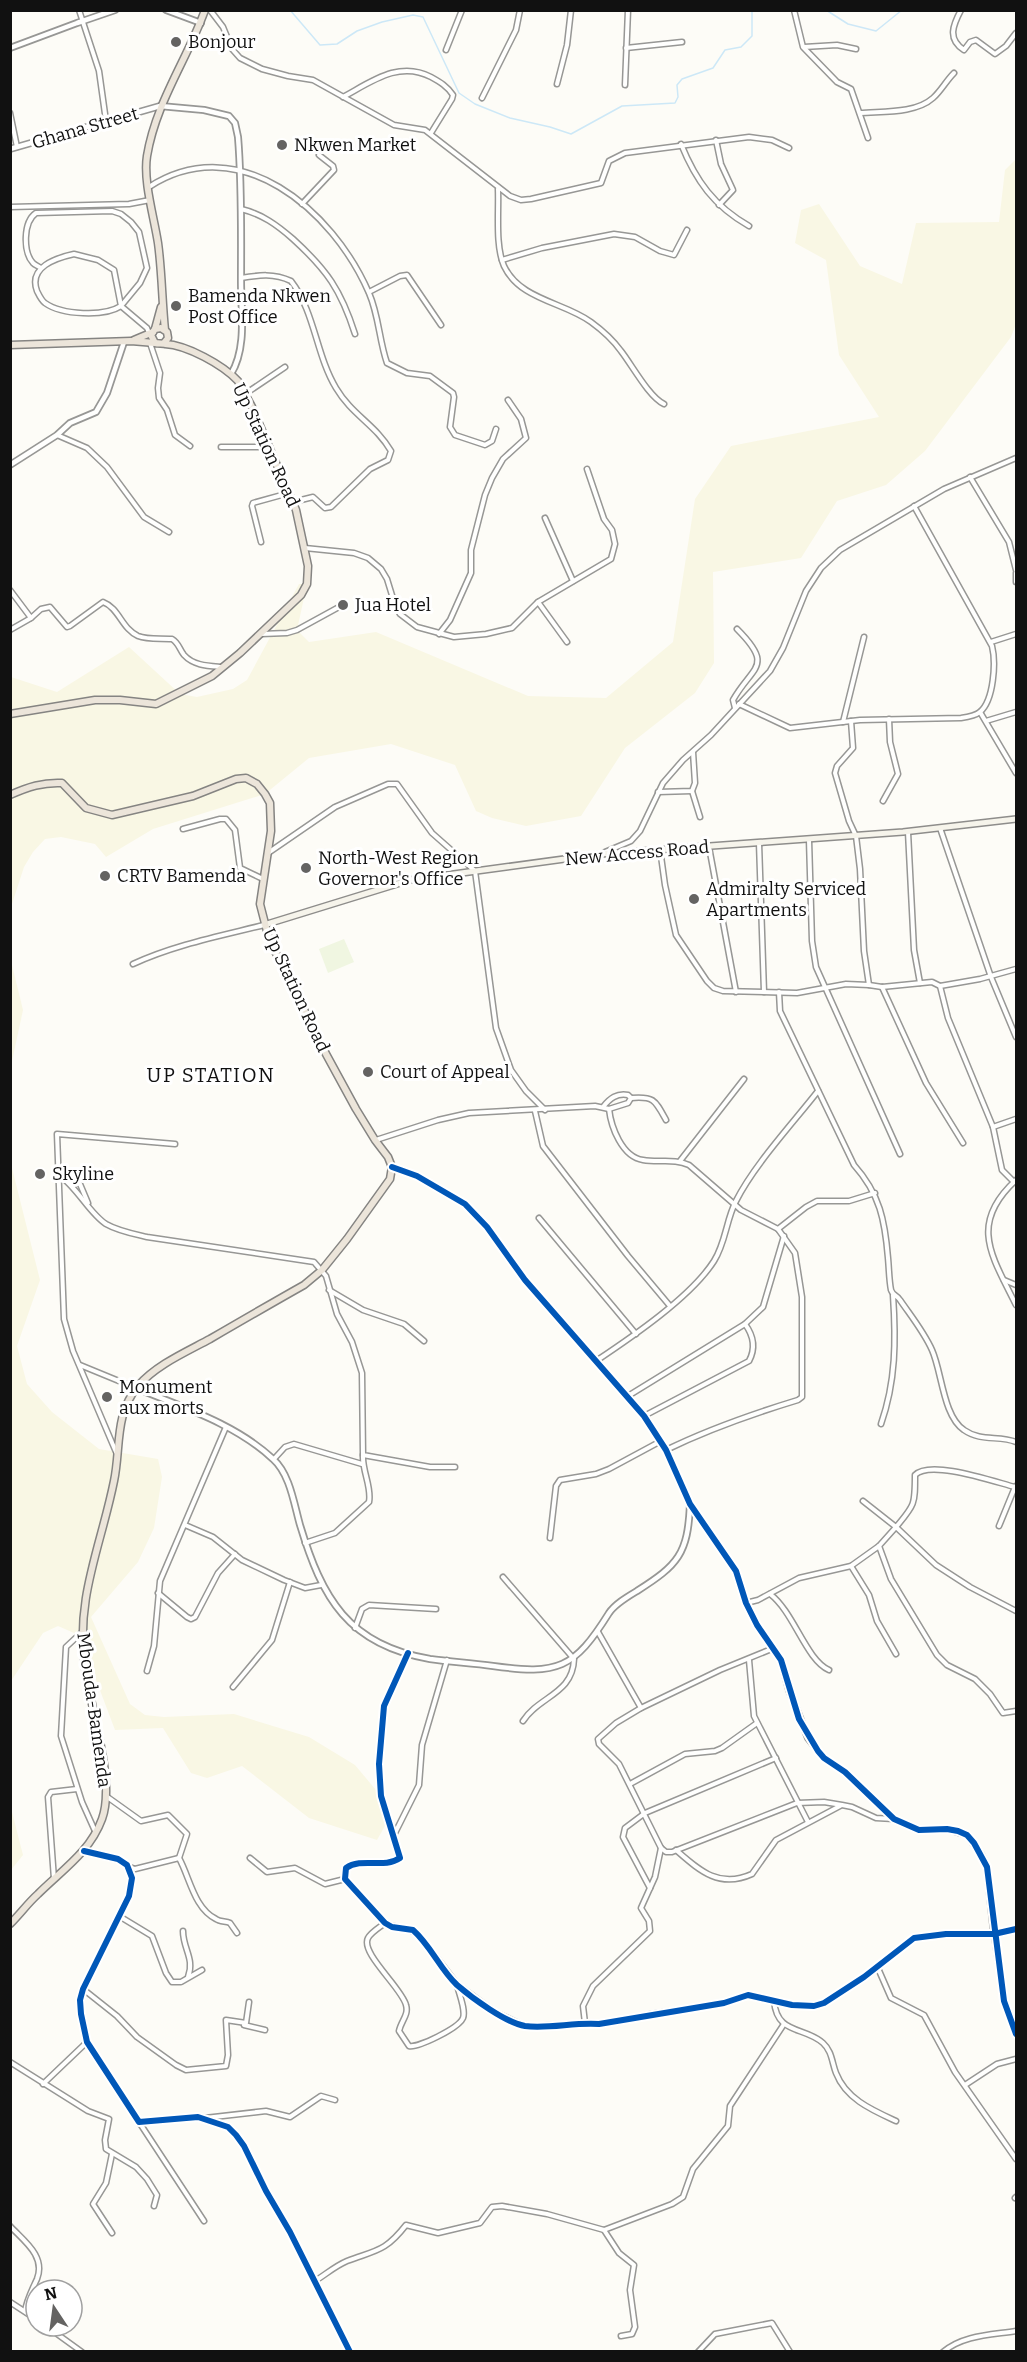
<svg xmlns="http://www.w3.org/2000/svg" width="1027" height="2362" font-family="Bitter,serif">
<rect width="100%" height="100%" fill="#fdfcf7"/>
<!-- farmland -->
<g fill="#f9f7e4">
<polygon points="1016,159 1016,324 1011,337 925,451 886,485 837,501 801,558 713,572 714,663 695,693 625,748 581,816 526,826 492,818 476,811 455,765 391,744 309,758 265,794 153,829 106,857 95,844 61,837 45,839 33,852 24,867 11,907 11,677 57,692 129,647 180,694 197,697 233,689 247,680 299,584 307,584 297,630 309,642 376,632 528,696 606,698 673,642 695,499 731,446 879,417 839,355 826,260 795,243 801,210 819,204 860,266 902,284 916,223 999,222 1005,170"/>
<polygon points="11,961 23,1010 11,1066"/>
<polygon points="10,1160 40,1280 17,1346 27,1384 52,1412 99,1449 158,1459 162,1477 154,1528 138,1562 91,1617 130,1704 145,1715 164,1717 234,1714 309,1737 355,1765 381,1796 386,1824 377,1840 309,1818 242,1766 207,1778 191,1773 163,1728 115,1730 84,1648 74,1633 58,1626 43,1633 11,1681"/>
<polygon points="11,1808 23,1855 11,1870 10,1870"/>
</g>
<!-- pitch -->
<polygon fill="#f0f6e1" points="344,939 354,962 328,973 319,949"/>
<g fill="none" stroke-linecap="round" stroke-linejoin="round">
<!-- stream -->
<g stroke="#cde8f7" stroke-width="1.5">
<polyline points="290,10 320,45 337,44 357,31 382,22 413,15 423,17 459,93 475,104 510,118 550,127 571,134 622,106 675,103 678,97 677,85 682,79 713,68 725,50 741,47 752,36 752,10"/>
<polyline points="826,10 848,24 876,31 902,10"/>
</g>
<defs>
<g id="minor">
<polyline points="79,10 99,71 106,121"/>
<polyline points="210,10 223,27 232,49 240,58 262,69 288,76 313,80 394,125 425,130 510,196 521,200 531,199 601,183 609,161 625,153 749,137 772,140 789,148"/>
<polyline points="794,10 803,47 837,82 851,89 868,138"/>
<path d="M961,10C953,25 947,39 964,50L970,42L976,40L995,54L1006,46L1016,33"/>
<polyline points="804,47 837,45 856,49"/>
<polyline points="626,48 682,42"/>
<polyline points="446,50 462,10"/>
<polyline points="557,84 567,45 571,10"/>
<polyline points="625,85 628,10"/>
<path d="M343,97C371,82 399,60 431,77C440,82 447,86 453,95L452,99L431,133"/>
<polyline points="482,98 516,30 520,10"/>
<polyline points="10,113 17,147"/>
<path d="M860,113C882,111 915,114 933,98C941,91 946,81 954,73"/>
<polyline points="716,140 721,164 733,190 719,205"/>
<path d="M681,144C696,181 714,206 749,226"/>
<path d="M149,187C239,129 333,210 369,293C379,316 379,340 387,363L407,373L430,376L453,393L454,397L450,427L455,435L485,445L492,441L496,429"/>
<path d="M498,189C499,211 495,246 504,266C520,300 564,302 591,322C602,330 613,340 621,351C632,365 649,397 664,404"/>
<polyline points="302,204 334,170 333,166 319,155"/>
<polyline points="10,207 129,204 150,200"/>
<path d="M241,209C262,214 277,225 293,239C327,270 341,290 355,334"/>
<path d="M74,254L98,260L114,270L121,306C104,317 62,315 45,303C41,300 39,295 37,291C28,267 56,258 74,254Z"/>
<polyline points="502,260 542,248 614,234 635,237 660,251 674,255 687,230"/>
<path d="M41,268C38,266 35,265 33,263C23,252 23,222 36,213L112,211L121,214L131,222L139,232L147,268L140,283L121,306L147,328L149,333"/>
<path d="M241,278C259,275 274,273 291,281C315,312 316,355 336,388C352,415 376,425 391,451L388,460L370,469L331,507L325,508L313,497L293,502"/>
<polyline points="369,292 400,276 407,275 441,325"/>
<polyline points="150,343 160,373 158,388 159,398 167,410 175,435 190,446"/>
<polyline points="245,394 285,367"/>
<polyline points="57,435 87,448 107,467 144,517 169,532"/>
<polyline points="221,447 270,447"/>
<polyline points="970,477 1009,542 1016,570"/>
<polyline points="545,518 573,581"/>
<polyline points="261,542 252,506 253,503 289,493"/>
<polyline points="305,548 354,553 368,558 381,569 387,579 395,605 400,614 417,627 454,637 486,634 512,628 538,602 611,559 615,544 612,530 604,519 587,469"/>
<polyline points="1016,573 1016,582"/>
<polyline points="10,590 31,618 10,630"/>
<polyline points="538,602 567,642"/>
<path d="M31,618L41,609L50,607L67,627L70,626L103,602C119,608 122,629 138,636C148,640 161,638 172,639C179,643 179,649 184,655C194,666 209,666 222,667"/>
<polyline points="261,634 287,633 297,630 339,607"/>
<polyline points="439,634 450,620 471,573 471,550 485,495 492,478 503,459 526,438 521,419 508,400"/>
<polyline points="991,642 1016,634"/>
<path d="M739,704L790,728L860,720L961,718C968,717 975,716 980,712C994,700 996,662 992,646L914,506"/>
<path d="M735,708L733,700C752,666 775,667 737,629"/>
<polyline points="980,712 1016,773"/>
<polyline points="986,721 1016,712"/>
<polyline points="843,722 864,637"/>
<polyline points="692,791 700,817"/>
<polyline points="658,792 692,791 695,783 693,752"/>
<polyline points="883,801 898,774 890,742 889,719"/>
<polyline points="940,828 991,977 1016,1037"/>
<polyline points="183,829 220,819 226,819 235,830 240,868 263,879"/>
<polyline points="908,832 914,950 920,983"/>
<polyline points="809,840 812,941 816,967 900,1154"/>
<polyline points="759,843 764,992"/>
<polyline points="709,847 736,992"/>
<polyline points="660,849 665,885 676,935 707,981 714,988 723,991 797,993 846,984 869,985 864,951 860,869 856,836 849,821 835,773 837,766 853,748 851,721"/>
<polyline points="605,852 631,841 640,831 663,783 683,760 711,735 770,671 783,648 806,591 821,568 840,550 944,489 1016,458"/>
<polyline points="268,853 335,807 388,784 397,784 432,833 475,871 496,1028 511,1070 526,1091 545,1110"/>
<path d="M133,964C174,945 220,936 264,925"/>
<polyline points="869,985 882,987 932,982 940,986 948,1018 993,1127 1002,1170 1014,1182"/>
<polyline points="940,986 980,979 1016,969"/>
<polyline points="882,987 926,1083 963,1143"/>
<path d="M779,992L780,1011L854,1165C880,1194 885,1221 888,1258C889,1268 889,1280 891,1290C893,1296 897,1295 900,1300C911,1316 924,1332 932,1350C942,1372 943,1416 964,1430C981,1442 999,1435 1016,1442"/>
<path d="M631,1098C654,1096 655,1100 666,1120"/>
<path d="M609,1109C611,1127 622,1157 643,1160C659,1163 674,1158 689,1165L741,1210L778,1229L795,1253L802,1297V1397L798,1400C752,1414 709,1429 666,1450"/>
<polyline points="535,1111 543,1146 628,1256 670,1306"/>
<polyline points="993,1127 1016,1119"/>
<path d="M376,1140L438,1120L469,1113L595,1106L609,1109L628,1103L631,1098L628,1095C617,1093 610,1098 603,1107"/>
<polyline points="680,1161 744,1079"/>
<path d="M59,1175C77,1187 89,1213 106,1224C118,1231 134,1234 147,1237L314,1262L326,1276L337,1314L352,1342L362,1373L363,1455L430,1467H455"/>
<polyline points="67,1180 80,1184 88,1203"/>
<path d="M1016,1180C968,1224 992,1256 1016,1305"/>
<polyline points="539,1218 636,1334"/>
<polyline points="778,1229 806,1207 817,1201 849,1201 875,1193"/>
<polyline points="1004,1280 1016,1285"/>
<polyline points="329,1290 363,1310 404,1324 424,1341"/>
<path d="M596,1361C632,1337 691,1297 714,1261C726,1242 726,1220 736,1201C754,1165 793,1123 818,1091"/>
<polyline points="80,1365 136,1388"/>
<polyline points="628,1396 745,1324 763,1307 784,1236"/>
<path d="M644,1416L749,1361C756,1348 753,1335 745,1324"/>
<path d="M881,1424C896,1381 896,1340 893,1295"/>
<polyline points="116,1452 73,1351 64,1319 57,1134 175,1144"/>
<polyline points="274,1459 285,1447 294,1444 362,1464"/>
<path d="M863,1501L896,1527C915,1505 915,1504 915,1475C930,1459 995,1482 1015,1487L1016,1486"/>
<polyline points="185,1525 213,1537 242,1560 284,1580 305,1588 321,1585"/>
<polyline points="999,1526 1015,1487"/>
<polyline points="550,1538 556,1486 560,1480 596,1474 609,1469 661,1441"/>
<path d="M305,1543L335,1533L369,1502C372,1487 362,1471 363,1455"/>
<polyline points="879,1546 891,1579 937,1655 947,1665 975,1679 990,1694 1003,1713 1016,1711"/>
<polyline points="851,1566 869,1595 877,1621 896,1654"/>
<path d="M503,1577L574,1659C573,1694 539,1696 523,1721"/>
<polyline points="158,1593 187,1617 191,1619 195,1617 218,1573 235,1554"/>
<path d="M770,1594C794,1612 806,1660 829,1670"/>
<polyline points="746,1603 758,1600 799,1578 851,1566 879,1546 896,1527 936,1565 970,1587 1016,1611"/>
<polyline points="355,1628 362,1609 369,1605 436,1609"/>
<polyline points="598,1632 641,1708"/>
<polyline points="81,1633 66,1647 61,1736 82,1802 95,1831"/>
<polyline points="774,1648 720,1670 641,1708 616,1723 598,1739 599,1744 619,1764 661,1848 666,1852 672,1852 797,1803 824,1802 842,1805 852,1807 876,1818 894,1819"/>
<path d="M408,1654L384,1706L379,1764L381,1796L400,1858C384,1869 362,1857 346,1868L345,1879L385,1923C397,1929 409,1927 420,1936L457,1984L495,2012L522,2025L533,2026L617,2022L651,2014L724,2003L748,1995L792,2005L814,2006L824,2003L864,1977L914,1938L946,1934H994L1016,1929"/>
<polyline points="749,1660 754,1716 808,1822"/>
<polyline points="147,1671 154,1646 160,1581 226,1427"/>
<polyline points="233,1687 272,1640 290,1582"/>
<polyline points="630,1784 685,1754 715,1751 722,1748 757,1723"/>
<polyline points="106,1796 141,1821 168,1815 187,1834 179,1858"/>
<polyline points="394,1835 419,1785 422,1745 447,1660"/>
<path d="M676,1850C699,1870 719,1889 752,1874L776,1840L840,1806"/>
<polyline points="84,1851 118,1859 127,1865 132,1878 129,1896 83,1989 80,2000 81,2014 87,2042 139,2122 198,2117 228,2127 236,2135 244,2146 266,2191 290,2232 350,2352"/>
<polyline points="250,1858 267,1872 295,1868 325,1884 345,1879"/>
<path d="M127,1866L135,1869L179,1858C190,1878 194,1908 216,1919C220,1922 226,1921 230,1923L237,1933"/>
<polyline points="54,1879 48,1797 51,1792 77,1789"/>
<polyline points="650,1888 623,1837 625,1828 645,1813 776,1758"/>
<polyline points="119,1916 152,1936 166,1973 172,1982 181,1982 202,1970"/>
<path d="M385,1923C380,1927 371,1932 368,1938C360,1953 402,1988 406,2005C409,2015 401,2021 399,2031L409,2046C418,2048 459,2028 463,2018C466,2010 459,1994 457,1985"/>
<path d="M183,1931C183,1949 195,1959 188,1977"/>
<polyline points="994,1934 1004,2001 1016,2034"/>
<polyline points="877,1966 891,1998 924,2015 955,2072 1016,2159"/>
<polyline points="83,1989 117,2016 137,2037 176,2065 186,2070 226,2066 228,2055 226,2020 246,2023 249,2002"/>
<path d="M774,2001C777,2035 804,2026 823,2043C832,2051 832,2063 836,2073C846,2099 872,2110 896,2121"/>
<polyline points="585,2023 583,2006 593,1986 650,1931 649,1921 641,1908 655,1877 661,1848"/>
<polyline points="244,2025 265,2030"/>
<polyline points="10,2062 88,2111 109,2119 105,2140 106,2149 136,2167 147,2179 157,2195 154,2206"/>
<polyline points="43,2084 87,2042"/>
<polyline points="965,2085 997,2064 1016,2059"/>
<polyline points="205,2118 266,2111 290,2117 321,2096 335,2100"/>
<polyline points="139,2122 204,2221"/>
<polyline points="1015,2198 1016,2197"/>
<path d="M10,2226C24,2241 46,2256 37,2279C32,2290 27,2299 25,2311"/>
<polyline points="604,2230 672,2204 683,2197 693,2169 728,2126 730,2106 784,2024"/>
<polyline points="112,2233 93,2204 106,2183 112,2154"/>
<path d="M315,2281C325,2275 335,2266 347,2261C376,2250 385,2252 406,2225L438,2233L480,2223L492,2207L502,2206L547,2214L604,2230L619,2253L634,2265L630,2290L635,2327L632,2334L621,2336"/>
<polyline points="10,2302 36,2319"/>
<polyline points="46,2326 82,2352"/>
<polyline points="698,2352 715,2334 772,2323 790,2352"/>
<path d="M943,2352C963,2335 991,2335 1016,2331"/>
</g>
<g id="tertiary">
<polyline points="166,10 201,23"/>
<polyline points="10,48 77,23 115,10"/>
<path d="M10,149L160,106L204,110L229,116L235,123L238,137C242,185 241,233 241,282C241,311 247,348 231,374"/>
<polyline points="10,465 57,435 70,423 96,412 107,393 124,342"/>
<polyline points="392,1167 417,1176 465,1204 487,1227 525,1280 644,1416 666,1450 690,1504 736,1571 746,1603 757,1625 781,1660 789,1690 808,1738 824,1758 845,1772 894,1819 919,1830 947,1829 967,1835 981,1854 987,1867 994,1934"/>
<path d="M136,1388C182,1407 236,1424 273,1459C290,1474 294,1504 300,1525C322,1598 348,1645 430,1659C451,1662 472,1663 493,1666C558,1675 574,1669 609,1613C615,1604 627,1597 637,1591C678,1565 688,1554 690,1504"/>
</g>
<polyline id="secondary" points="264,925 410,880 601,854 903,832 1016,819"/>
<g id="trunk">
<polyline points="155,329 161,307"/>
<path d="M165,330C162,301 162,272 158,243C154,217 143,181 147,156C156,102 187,60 205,10"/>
<polyline points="134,340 153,332"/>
<polyline points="10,345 131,341 155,343"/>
<path d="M10,714L95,700H120L156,704L212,676L240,653L301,595L307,584L308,566L296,510L252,407L238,381C223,365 187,345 165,344C162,343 159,344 155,343L151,335L155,329L161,328L167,332L168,338L164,343"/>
<path d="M10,795C28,787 43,782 62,783L86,808L112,815L193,796L236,779L246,778L257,784L265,794L270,803L271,831L260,904L269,939L326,1054L356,1109L375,1140L388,1157L392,1167L390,1179L347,1239L322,1270L304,1285C272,1303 241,1321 210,1339C186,1352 156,1365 138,1386C114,1415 121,1448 114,1481C101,1546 75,1599 85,1667C90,1708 116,1781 102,1819C90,1852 62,1870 38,1894C28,1903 20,1914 10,1924"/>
</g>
</defs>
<!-- minor casing -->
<use href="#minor" stroke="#979795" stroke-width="7"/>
<!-- tertiary casing -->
<use href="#tertiary" stroke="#979795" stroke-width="8"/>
<!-- secondary casing -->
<use href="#secondary" stroke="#8e8d8b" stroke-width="8"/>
<!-- trunk casing -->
<use href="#trunk" stroke="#858482" stroke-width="9"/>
<!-- minor -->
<use href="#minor" stroke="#fffffe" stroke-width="4"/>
<!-- tertiary -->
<use href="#tertiary" stroke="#fffffe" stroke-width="4.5"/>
<!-- secondary -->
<use href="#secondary" stroke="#f6f4eb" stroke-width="5"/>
<!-- trunk -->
<use href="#trunk" stroke="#ece5da" stroke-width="6"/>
<defs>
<g id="cycleway">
<polyline points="392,1167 417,1176 465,1204 487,1227 525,1280 644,1416 666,1450 690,1504 736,1571 746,1603 757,1625 781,1660 799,1719 818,1751 824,1758 845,1772 894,1819 919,1830 947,1829 958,1831 967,1835 974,1843 987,1867 1004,2001 1016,2034"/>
<path d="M408,1653L384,1706L379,1764L381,1796L400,1858C384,1869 362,1857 346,1868L345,1879L385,1923L392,1927L413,1930C431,1946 440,1969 457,1985C472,1998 506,2023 525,2026C549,2029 575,2022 599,2024L724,2003L748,1995L792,2005L814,2006L824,2003L864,1977L914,1938L946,1934H994L1016,1929"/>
<polyline points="84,1851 118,1859 127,1865 132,1878 129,1896 83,1989 80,2000 81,2014 87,2042 139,2122 198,2117 228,2127 236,2135 244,2146 266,2191 290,2232 350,2352"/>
</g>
</defs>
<!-- cycleway casing -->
<use href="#cycleway" stroke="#fff" stroke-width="10"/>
<!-- cycleway -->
<use href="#cycleway" stroke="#0057b8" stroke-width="6"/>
</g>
<!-- markers -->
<g fill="#646362" stroke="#fff" stroke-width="2">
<circle cx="176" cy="42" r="6"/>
<circle cx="282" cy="145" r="6"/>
<circle cx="176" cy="306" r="6"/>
<circle cx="343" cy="605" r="6"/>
<circle cx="306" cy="868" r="6"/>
<circle cx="105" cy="876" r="6"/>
<circle cx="694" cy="899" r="6"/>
<circle cx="368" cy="1072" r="6"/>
<circle cx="40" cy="1174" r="6"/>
<circle cx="107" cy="1397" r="6"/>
</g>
<g text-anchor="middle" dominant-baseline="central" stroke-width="6" stroke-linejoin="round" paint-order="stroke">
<!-- poi labels -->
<g font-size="18" fill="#111" stroke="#fff" text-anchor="start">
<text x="188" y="42">Bonjour</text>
<text x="294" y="145">Nkwen Market</text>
<text x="188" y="296">Bamenda Nkwen<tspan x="188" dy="21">Post Office</tspan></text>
<text x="355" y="605">Jua Hotel</text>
<text x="318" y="858">North-West Region<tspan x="318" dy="21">Governor's Office</tspan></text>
<text x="117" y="876">CRTV Bamenda</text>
<text x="706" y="889">Admiralty Serviced<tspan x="706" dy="21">Apartments</tspan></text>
<text x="380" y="1072">Court of Appeal</text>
<text x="52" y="1174">Skyline</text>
<text x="119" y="1387">Monument<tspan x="119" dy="21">aux morts</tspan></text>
</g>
<!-- street labels -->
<g font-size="18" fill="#111" stroke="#fff">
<text transform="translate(85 128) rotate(-16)">Ghana Street</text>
<text transform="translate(266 445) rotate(65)">Up Station Road</text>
<text transform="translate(637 853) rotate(-5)">New Access Road</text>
<text transform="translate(296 990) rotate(65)">Up Station Road</text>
<text transform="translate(94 1710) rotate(82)">Mbouda-Bamenda</text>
</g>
<!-- neighbourhood labels -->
<g font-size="20" letter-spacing="1.5" fill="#111" stroke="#fff">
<text x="211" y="1075">UP STATION</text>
</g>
</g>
<!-- border -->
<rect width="1027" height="2362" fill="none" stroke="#111111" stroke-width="24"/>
<!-- north arrow -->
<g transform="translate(54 2308) rotate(347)"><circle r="28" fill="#ffffff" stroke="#a0a0a0" stroke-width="1.5"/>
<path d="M0-4.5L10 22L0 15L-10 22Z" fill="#646362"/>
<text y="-9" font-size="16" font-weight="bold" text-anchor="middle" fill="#111111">N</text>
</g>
</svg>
